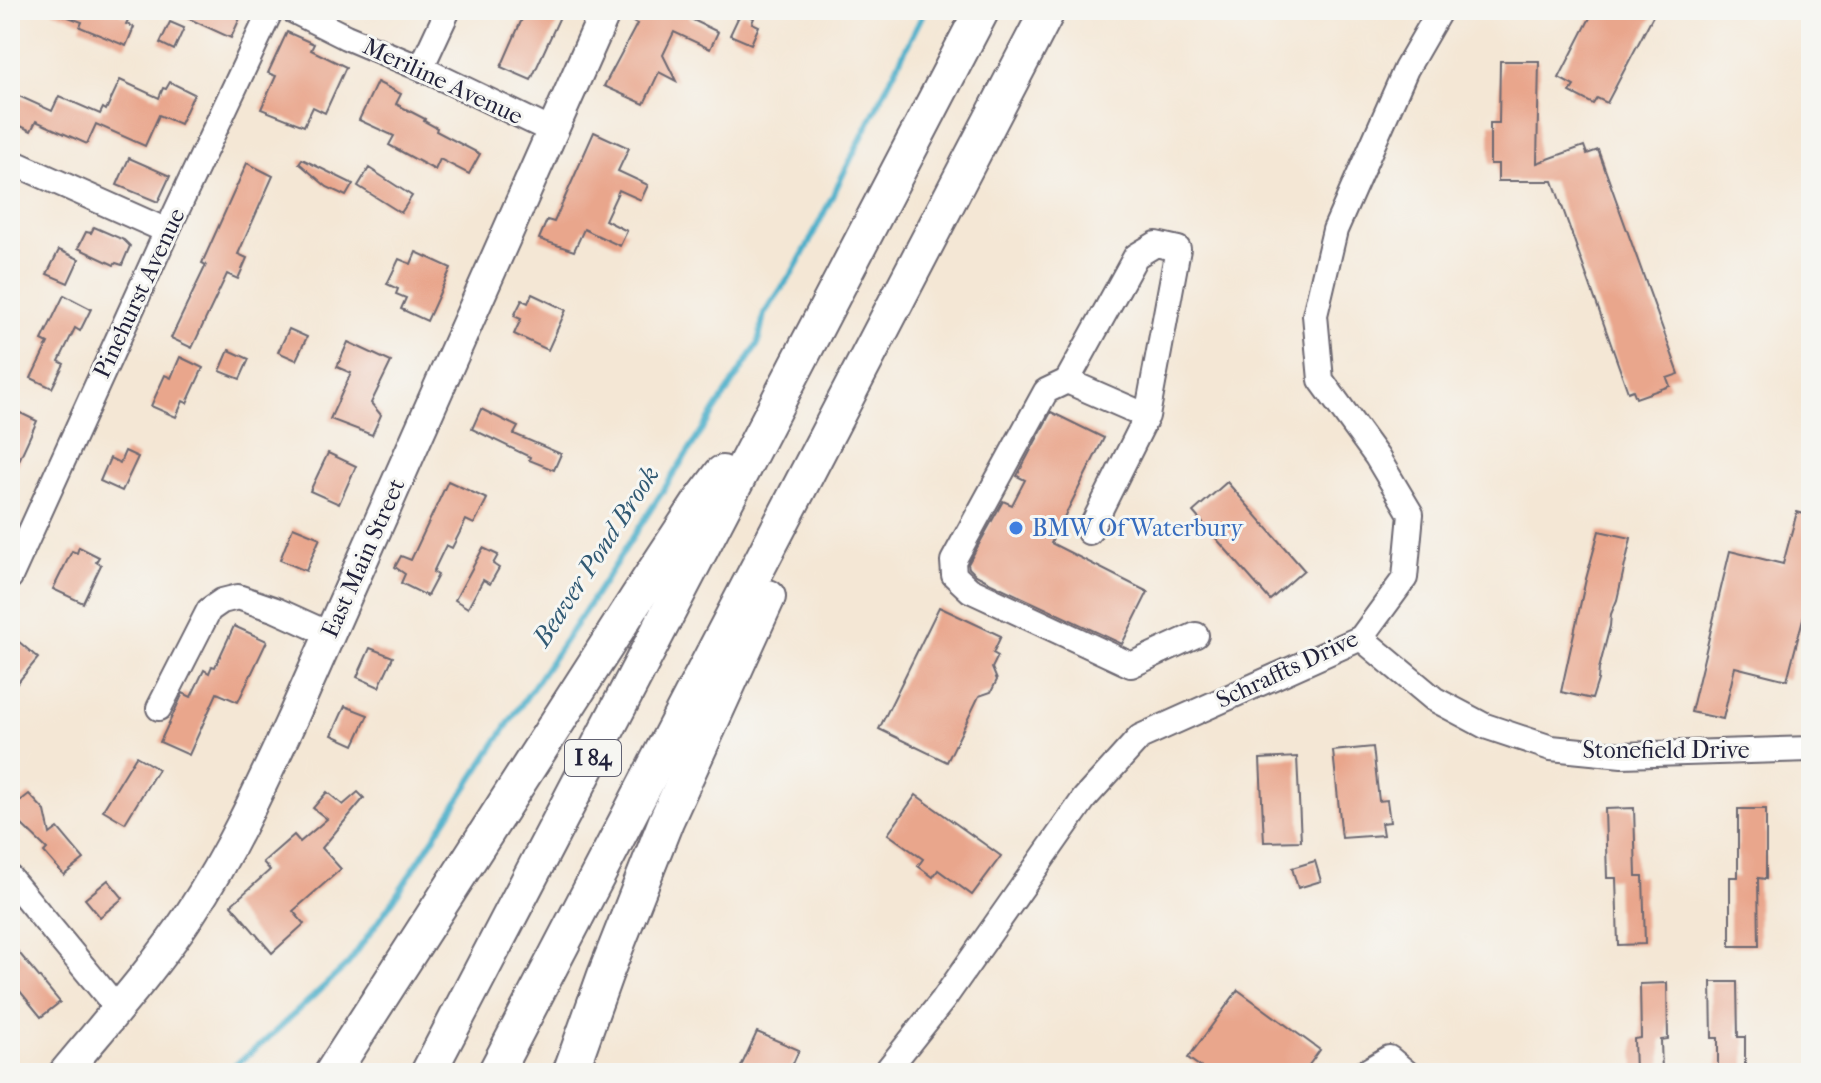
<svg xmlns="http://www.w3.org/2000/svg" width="1821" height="1083" font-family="'IM FELL French Canon',serif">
<rect width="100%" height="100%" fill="#f6f6f2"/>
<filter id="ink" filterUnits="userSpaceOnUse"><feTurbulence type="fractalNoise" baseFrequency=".0125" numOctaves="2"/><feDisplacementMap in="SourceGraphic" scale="16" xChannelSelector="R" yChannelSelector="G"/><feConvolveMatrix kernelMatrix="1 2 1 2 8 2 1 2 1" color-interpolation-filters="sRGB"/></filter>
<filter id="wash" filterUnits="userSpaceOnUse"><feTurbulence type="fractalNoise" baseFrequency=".006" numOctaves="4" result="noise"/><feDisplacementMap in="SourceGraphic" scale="32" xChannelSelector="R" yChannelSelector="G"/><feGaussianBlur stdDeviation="1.8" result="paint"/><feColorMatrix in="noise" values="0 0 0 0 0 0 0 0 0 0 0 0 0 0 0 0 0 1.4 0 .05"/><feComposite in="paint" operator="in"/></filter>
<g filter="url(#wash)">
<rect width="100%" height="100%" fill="#f4e7d5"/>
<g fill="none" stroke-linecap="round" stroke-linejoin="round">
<!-- stream -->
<polyline stroke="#49aec9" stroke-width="6" points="225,1073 265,1041 348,964 394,899 508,724 585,611 758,344 764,314 792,273 808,245 925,10"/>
</g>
<g id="blocks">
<!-- building -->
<g fill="#e9a68c">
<polygon points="53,10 122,10 120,14 129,18 126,24 134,27 126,46 80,27 82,22 52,11"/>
<polygon points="170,10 228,10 241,16 231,38"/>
<polygon points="526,10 563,10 531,80 501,67"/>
<polygon points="639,10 693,10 689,18 718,32 710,49 674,32 663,55 676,81 659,72 644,104 604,86 637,24 633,22"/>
<polygon points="1594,10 1656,10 1607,103 1597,98 1593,104 1570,92 1574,86 1559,78"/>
<polygon points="743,13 754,18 752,23 759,26 751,44 730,35 738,18"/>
<polygon points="170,22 184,28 174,50 160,43"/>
<polygon points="287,32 314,44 311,50 346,67 325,113 313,107 304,126 261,109 276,76 268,73"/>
<polygon points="1500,61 1539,61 1537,163 1584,146 1587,154 1598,150 1679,374 1667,378 1670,386 1636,398 1633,390 1628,392 1553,181 1498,181 1498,164 1490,164 1490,123 1499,123"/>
<polygon points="120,80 159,98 163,88 166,89 170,82 194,94 180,124 159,115 145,146 96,124 87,144 36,121 31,131 10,121 10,92 52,111 59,96 100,114 103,108 106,110"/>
<polygon points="377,82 401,94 396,104 425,119 424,121 437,128 436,131 480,154 469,174 440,159 435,170 389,145 394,136 359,120"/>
<polygon points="594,132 629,148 618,171 648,185 641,200 619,190 605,220 627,231 620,246 584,229 574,251 539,239 547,220 554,222"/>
<polygon points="129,158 170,176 158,202 117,185"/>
<polygon points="302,159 353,184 346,196 327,187 299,163"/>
<polygon points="247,163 273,176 238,254 247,258 238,279 227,274 192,348 171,338 206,265 202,263"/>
<polygon points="369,168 412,196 401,213 358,186"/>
<polygon points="94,227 124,240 130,246 122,265 116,263 114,265 78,248 86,232 91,233"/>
<polygon points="59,250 79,259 68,283 47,274"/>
<polygon points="416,252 451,268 427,321 401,309 406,298 396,294 398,289 387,284 399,259 411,264"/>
<polygon points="532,294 566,310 548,350 514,334 521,319 514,316 522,300 528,303"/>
<polygon points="64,295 91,309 80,331 75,328 59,361 64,364 52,388 31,378 48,343 42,340"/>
<polygon points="289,329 307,337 296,360 278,352"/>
<polygon points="348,342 391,362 371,403 381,415 372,435 330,419 351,373 337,367"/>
<polygon points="229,350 249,359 240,379 220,371"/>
<polygon points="180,357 203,368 187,403 183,401 176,417 151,406 165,375 171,378"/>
<polygon points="10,408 37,421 10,480"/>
<polygon points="481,409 518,427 514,434 561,454 554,470 529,460 530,457 472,429"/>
<polygon points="1051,412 1104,438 1051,543 1148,592 1122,644 991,583 976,575 969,568 968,564 1003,501 1012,505 1025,480 1017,476"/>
<polygon points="125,451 138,457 122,491 100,481 110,458 120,463"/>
<polygon points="328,453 356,466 339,504 310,491"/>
<polygon points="448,481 487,499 474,524 466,520 452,548 446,545 433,572 438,575 427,596 401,583 405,574 395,567 401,556 411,560"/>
<polygon points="1227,482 1304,570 1270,600 1193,512"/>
<polygon points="1797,512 1811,516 1811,588 1787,680 1735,667 1723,719 1691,712 1730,551 1783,564"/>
<polygon points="293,527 320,538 306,571 280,560"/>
<polygon points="1599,531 1631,538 1617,600 1611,614 1610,626 1599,669 1598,680 1592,699 1561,692 1586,579"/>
<polygon points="79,547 99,557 96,562 101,565 83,603 53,589 72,551 77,553"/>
<polygon points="483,548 498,555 493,564 499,568 490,584 483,580 468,608 455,600"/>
<polygon points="939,607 1001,636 993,653 998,656 992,668 997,680 991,692 979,696 947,762 879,729"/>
<polygon points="234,626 267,641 238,702 217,693 189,755 160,742 183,693 191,697 204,670 209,673 212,666 215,667"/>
<polygon points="18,641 38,658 10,692 10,651"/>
<polygon points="370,648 393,657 379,687 357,677"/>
<polygon points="345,706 368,715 354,745 332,735"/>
<polygon points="1373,747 1379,801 1387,800 1390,822 1381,823 1383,835 1342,838 1333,751"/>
<polygon points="136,756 158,769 125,823 103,810"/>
<polygon points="1297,757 1301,841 1264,842 1260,759"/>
<polygon points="327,792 343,805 358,792 364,798 322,848 341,869 293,911 304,924 272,953 231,905 270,870 263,862 294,835 300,842 327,819 313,808"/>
<polygon points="29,794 45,811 50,834 58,828 84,859 64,875 44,852 47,849 17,820 10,809"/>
<polygon points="916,795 1001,856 972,895 938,870 933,877 918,866 923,859 888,834"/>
<polygon points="1634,808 1636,876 1643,876 1645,944 1618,945 1616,878 1607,878 1605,809"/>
<polygon points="1738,809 1766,809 1766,879 1758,878 1759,946 1730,946 1730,877 1738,877"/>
<polygon points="1315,861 1321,881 1298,888 1292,868"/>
<polygon points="108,880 123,898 100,917 85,899"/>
<polygon points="10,942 60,1002 41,1017 10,979"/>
<polygon points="1711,982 1737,982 1738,1037 1745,1037 1745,1073 1718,1073 1718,1038 1712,1038"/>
<polygon points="1667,983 1668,1039 1661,1040 1662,1073 1635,1073 1634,1039 1641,1038 1640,984"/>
<polygon points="1238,990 1320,1050 1303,1073 1209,1073 1188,1058"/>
<polygon points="757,1032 799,1050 789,1073 738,1073"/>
</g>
</g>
</g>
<g filter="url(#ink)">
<use href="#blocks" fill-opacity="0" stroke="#6c6771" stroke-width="2"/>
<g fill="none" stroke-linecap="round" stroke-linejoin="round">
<defs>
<g id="minor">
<polyline points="292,10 346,37 427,71 552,131"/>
<polyline points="421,68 448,10"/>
<polyline points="10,161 167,231"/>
<polyline points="1067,381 1046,391 953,561 954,575 970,590 1131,665 1196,635"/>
<polyline points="1089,532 1147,416 1067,381 1136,256 1156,244 1178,249 1147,416"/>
<polyline points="10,577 167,231 271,10"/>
<polyline points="1361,638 1434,699 1485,726 1551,748 1622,755 1811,749"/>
<polyline points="159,708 209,610 222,601 238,597 276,610 329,634"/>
<polyline points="10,878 118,1009"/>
<polyline points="885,1073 943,1000 1084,799 1140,737 1361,638 1405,578 1411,514 1377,457 1321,380 1315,315 1335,230 1406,69 1440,10"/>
<polyline points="1364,1073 1389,1058 1407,1073"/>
</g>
<path id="major" d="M64,1073C107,1021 153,970 190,914C231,852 262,784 293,717L606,10"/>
<g id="highway">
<polyline points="332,1073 648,581 698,505 722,473"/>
<polyline points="428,1073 982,10"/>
<polyline points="495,1073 1048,10"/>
<polyline points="570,1073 605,975 666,821 768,597"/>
</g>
</defs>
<!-- minor casing -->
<use href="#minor" stroke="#6c6771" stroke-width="28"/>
<!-- major casing -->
<use href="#major" stroke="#6c6771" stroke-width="34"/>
<!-- highway casing -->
<use href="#highway" stroke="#6c6771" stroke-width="38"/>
<!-- minor -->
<use href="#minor" stroke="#fff" stroke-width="24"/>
<!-- major -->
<use href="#major" stroke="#fff" stroke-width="30"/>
<!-- highway -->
<use href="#highway" stroke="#fff" stroke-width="34"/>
</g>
</g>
<!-- markers -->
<circle fill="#3f7fe0" stroke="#f6f6f2" stroke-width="3" cx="1016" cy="528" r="8"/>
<g text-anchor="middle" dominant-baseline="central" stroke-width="6" stroke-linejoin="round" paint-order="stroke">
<!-- shield labels -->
<rect fill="#f6f6f2" stroke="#626272" stroke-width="2" x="565" y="740" width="56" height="36" rx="6"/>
<g font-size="22" font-weight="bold" fill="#22223b">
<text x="593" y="758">I 84</text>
</g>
<!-- street labels -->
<g font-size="24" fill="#22223b" stroke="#f6f6f2">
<text transform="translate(443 81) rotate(25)">Meriline Avenue</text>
<text transform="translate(139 293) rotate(-65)">Pinehurst Avenue</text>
<text transform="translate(363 558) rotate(-66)">East Main Street</text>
<text transform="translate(1287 669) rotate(-25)">Schraffts Drive</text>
<text x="1666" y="750">Stonefield Drive</text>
</g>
<!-- shop labels -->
<g font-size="24" fill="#366cbe" stroke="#f6f6f2" text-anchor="start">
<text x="1032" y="528">BMW Of Waterbury</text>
</g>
<!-- water labels -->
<g font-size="26" font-style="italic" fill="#325a74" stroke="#f6f6f2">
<text transform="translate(596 556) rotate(-57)">Beaver Pond Brook</text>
</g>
</g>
<!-- margin -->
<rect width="1821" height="1083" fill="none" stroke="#f6f6f2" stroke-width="40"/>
</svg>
